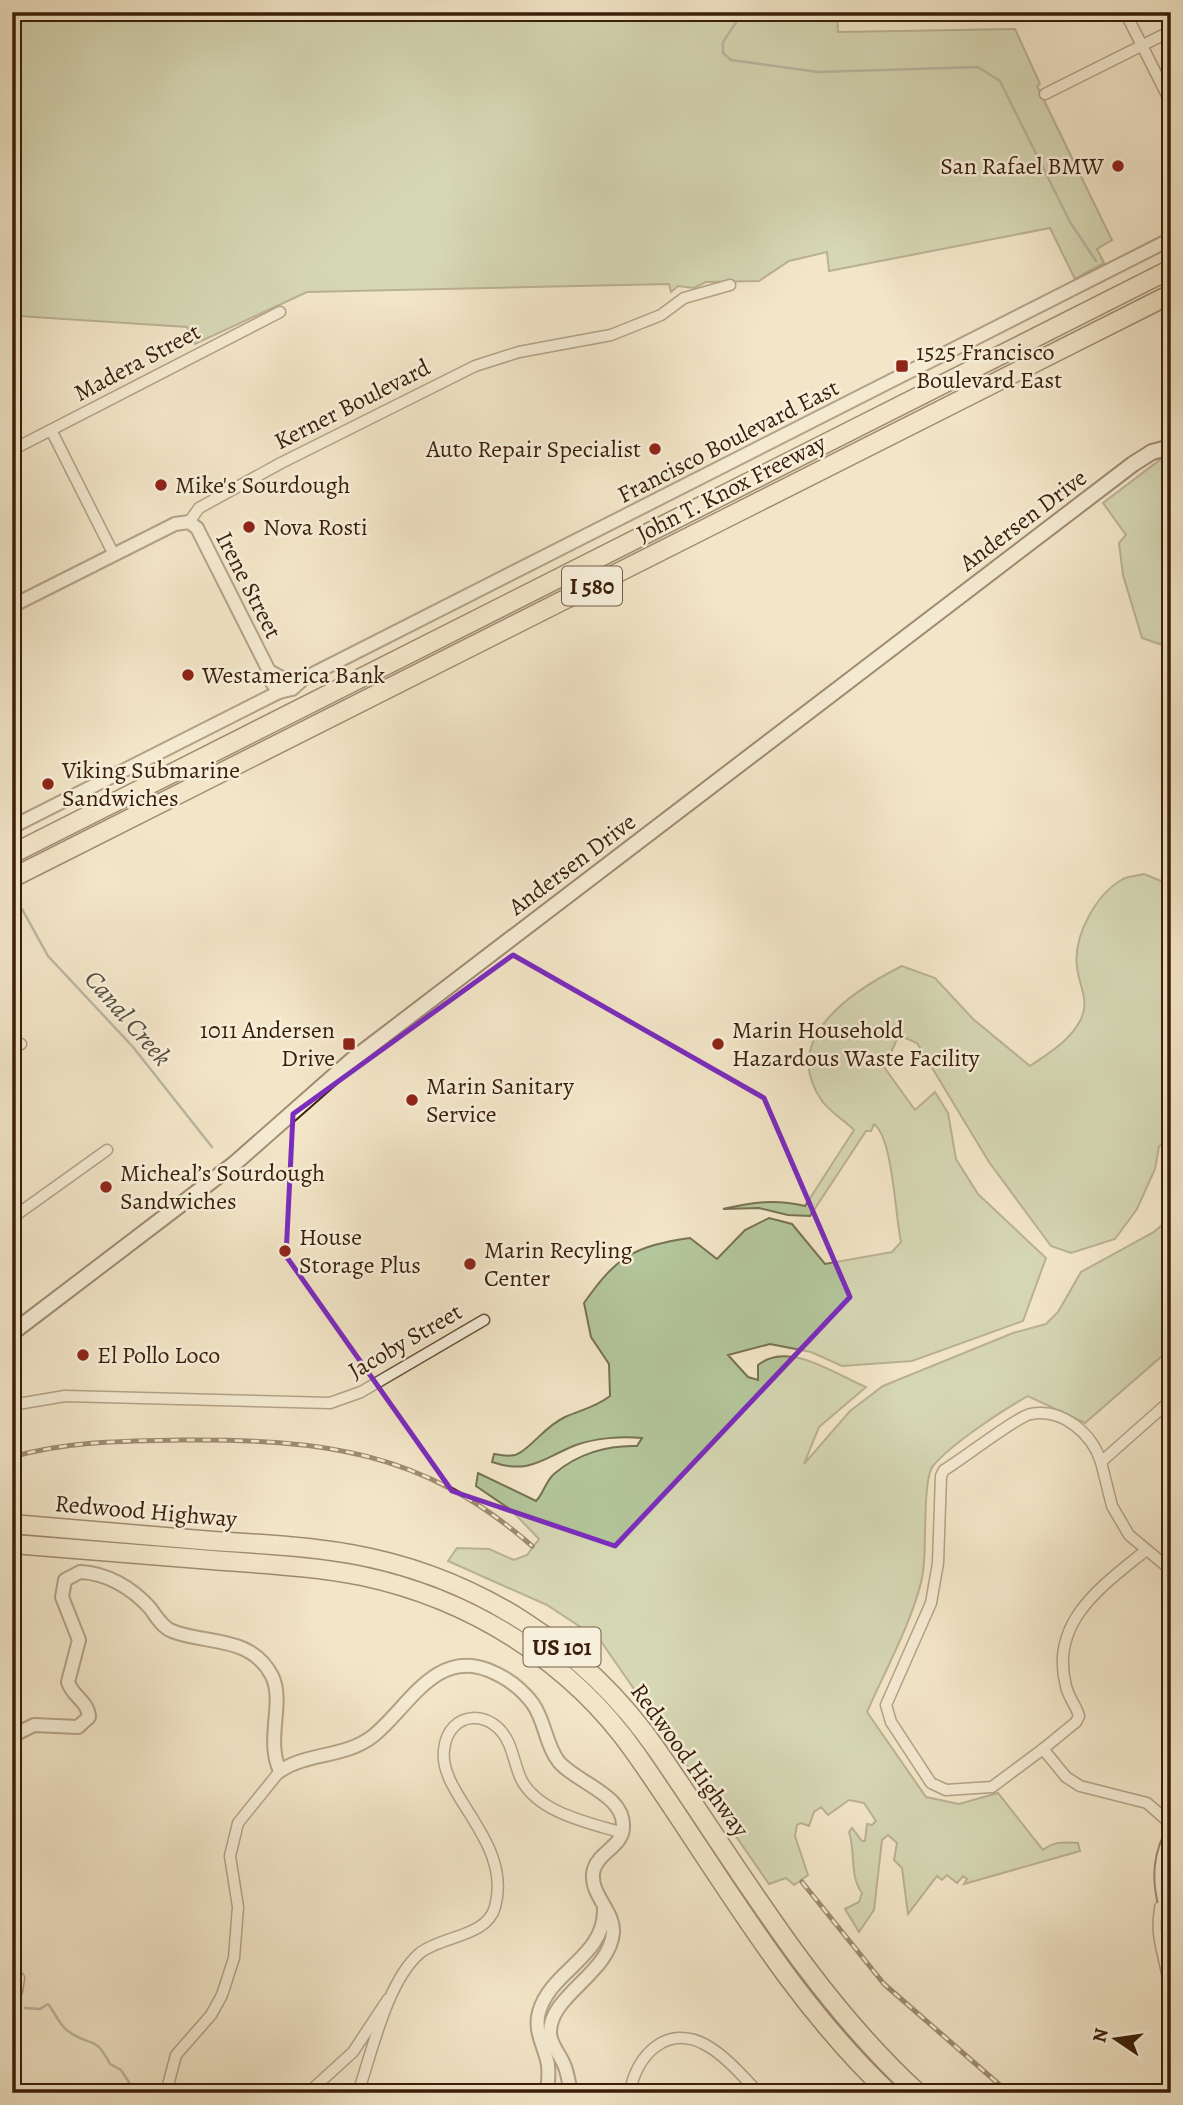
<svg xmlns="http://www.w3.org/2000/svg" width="1183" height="2105" font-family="Alegreya,serif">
<rect width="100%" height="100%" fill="#f3e6c8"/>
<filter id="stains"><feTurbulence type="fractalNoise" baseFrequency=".00286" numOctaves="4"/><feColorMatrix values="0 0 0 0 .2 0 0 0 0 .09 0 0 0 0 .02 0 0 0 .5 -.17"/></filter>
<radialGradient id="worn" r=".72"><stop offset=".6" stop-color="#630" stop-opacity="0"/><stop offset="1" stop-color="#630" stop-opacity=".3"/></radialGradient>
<!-- green -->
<g fill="#b4c69b" stroke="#777252" stroke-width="2">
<polygon points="12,12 837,12 838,32 1015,29 1040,84 1037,86 1112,240 1097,249 1104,263 1075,279 1050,228 829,271 827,252 789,261 759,281 706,282 694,288 678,286 671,292 669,284 307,292 195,344 187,327 19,316 20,324 12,326"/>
<polygon points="1171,456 1171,648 1142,638 1123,575 1119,543 1126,535 1103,503 1161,459"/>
<path d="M1144,874L1171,885V1142L1159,1146L1155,1169L1137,1209L1115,1239L1071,1253L1051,1246L989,1162L917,1043L899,1035L884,1067L915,1110L935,1092L948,1113L956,1159L978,1194L1046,1258L1023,1321L912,1361L842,1366L811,1352L770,1344L728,1355L748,1377L758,1380V1365C789,1340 836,1375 866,1387L819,1427L804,1464L850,1411L883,1386L1013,1333L1046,1324L1058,1312L1081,1272L1154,1232L1171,1217L1170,1349L1085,1423L1028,1396C1003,1410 951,1444 933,1466C922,1480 927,1550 923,1572C917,1612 884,1673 867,1712L926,1797L959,1804L998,1793L1043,1850C1055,1841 1062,1842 1078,1843L1080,1851L964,1884L967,1879L963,1876L957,1883L947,1875L942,1880L937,1876L908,1914L902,1868L894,1860L897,1843L888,1835L882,1840L874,1910L859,1932L845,1909L859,1902L862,1893C849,1875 856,1853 849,1832L852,1828L862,1841H865L867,1824L872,1825L876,1821L864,1803L849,1800L828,1815L821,1807L814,1812L809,1826L801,1823L797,1825L795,1836L808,1875L794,1885L786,1878L769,1884L600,1640L547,1605L448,1561L457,1548L489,1549L514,1560L527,1555L539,1539L511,1510L476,1486L478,1473L536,1501C544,1493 545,1482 554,1474C577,1454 607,1445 637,1446L642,1438C622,1436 596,1438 576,1445C543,1458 530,1475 492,1462L494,1454C503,1455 513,1458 521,1452C536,1442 546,1426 565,1417C581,1410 596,1407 610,1396L609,1364L591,1337L584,1303C616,1257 634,1246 690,1238L717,1259L745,1230L769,1218L792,1224L825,1264L892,1252L901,1242C895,1215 893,1138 874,1124L871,1131H866L810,1216L788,1215L759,1208L723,1209C752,1202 776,1199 805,1206L854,1130C844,1120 830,1112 822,1101C778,1038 854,990 902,966L935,978L973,1019L1030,1066C1049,1053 1071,1040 1081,1019C1090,1000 1079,986 1077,967C1073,936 1096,894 1123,879C1129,876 1138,876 1144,874Z"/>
</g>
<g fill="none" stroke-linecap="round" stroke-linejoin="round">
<!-- stream -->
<g stroke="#757e74" stroke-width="2.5">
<polyline points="743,12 723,42 723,53 731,60 818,72 978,67 1000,81 1070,222 1096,261"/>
<polyline points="22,909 48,956 133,1047 212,1147"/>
<path d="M25,2008L40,2009L48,2004C55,2012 59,2025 68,2031C90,2048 94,2033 110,2064L121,2070L136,2093"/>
</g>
<defs>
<path id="pedestrian" d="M1159,1906C1154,1934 1160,1945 1165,1971C1168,1984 1165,1996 1171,2009"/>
<g id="minor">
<polyline points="1125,12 1171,103"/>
<polyline points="1045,94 1171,31"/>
<polyline points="51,430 114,555"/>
<polyline points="12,450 280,312"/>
<polyline points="189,522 199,508 281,463 475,366 519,352 611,335 661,315 684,298 730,285"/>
<polyline points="12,1049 21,1044"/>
<polyline points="12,1218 107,1150"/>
<polyline points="1171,1400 1101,1462 1112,1506 1129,1535 1171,1570"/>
<polyline points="12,1405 65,1396 330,1403 361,1392 484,1320"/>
<path d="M1145,1551C1102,1586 1049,1622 1066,1686C1068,1697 1076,1705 1079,1716L1076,1722L1043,1749L1066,1777L1080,1786L1147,1803L1171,1824"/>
<path d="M1043,1749L992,1787L946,1790L931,1783L891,1722L886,1705L931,1603L938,1563L941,1476L944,1470C960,1461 1019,1415 1031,1414C1062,1408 1092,1433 1101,1462"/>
<polyline points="12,1998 17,1991 19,1978"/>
<polyline points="166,2093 176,2055 211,2015 222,1995 234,1958 238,1907 230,1856 238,1823 280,1771"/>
<polyline points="308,2093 353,2052 388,1999"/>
<path d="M358,2093C372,2052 387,1981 420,1953C441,1936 487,1937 495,1907C513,1841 438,1795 444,1750C448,1709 494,1708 509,1744C514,1756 516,1768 521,1779C538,1813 590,1823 623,1833"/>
<path d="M630,2093C635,2056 667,2023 706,2045C724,2055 740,2073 754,2088"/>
</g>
<g id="tertiary">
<polyline points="12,606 175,524 189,522 197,528 269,671 270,680 279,692"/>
<polyline points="269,671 284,679 303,679"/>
<polyline points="12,827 279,692 292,689 303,679 1171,239"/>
<path d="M12,1736L34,1725L78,1727L89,1717C88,1701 72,1696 68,1682L79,1640L62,1597L65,1580L80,1572C107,1573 132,1588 150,1608C156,1616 162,1627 172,1631C207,1645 251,1635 272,1676C285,1702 265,1740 280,1771C308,1752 345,1758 373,1736C407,1709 435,1649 488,1670C506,1677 522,1689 533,1704C545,1721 546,1746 559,1762C577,1783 625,1795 623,1827C623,1846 599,1852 594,1869C587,1893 615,1910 613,1933C609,1974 548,1996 550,2034C551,2046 561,2055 565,2067C568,2075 569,2084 571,2093"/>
<path d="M547,2093C548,2082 550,2071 547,2060C543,2044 534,2030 539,2012C551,1970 605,1957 604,1909"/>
</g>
<g id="secondary">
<polyline points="12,1333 234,1164 352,1060 1133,464 1152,452 1171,447"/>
<path d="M1171,1838C1157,1867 1162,1893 1171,1922"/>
</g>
<g id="motorway">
<polyline points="12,854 1171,269"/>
<polyline points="12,878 1171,294"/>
<path d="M12,1524C79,1530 146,1535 213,1541C259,1544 305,1546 351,1554C475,1576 585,1646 657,1750C739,1868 811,1995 918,2093"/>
<path d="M12,1544C79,1549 146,1555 212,1560C262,1564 313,1566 362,1576C471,1599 572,1662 636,1754C717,1869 786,1996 889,2093"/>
</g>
</defs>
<!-- pedestrian casing -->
<use href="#pedestrian" stroke="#685038" stroke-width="10"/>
<!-- minor casing -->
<use href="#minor" stroke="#685038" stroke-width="13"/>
<!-- tertiary casing -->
<use href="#tertiary" stroke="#685038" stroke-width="16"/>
<!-- secondary casing -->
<use href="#secondary" stroke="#3a1e08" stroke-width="18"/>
<!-- motorway casing -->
<use href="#motorway" stroke="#3a1e08" stroke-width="21"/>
<!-- pedestrian -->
<use href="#pedestrian" stroke="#f7efdb" stroke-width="7"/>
<!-- minor -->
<use href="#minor" stroke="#f7efdb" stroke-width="10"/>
<!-- tertiary -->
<use href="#tertiary" stroke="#f7efdb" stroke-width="12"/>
<!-- secondary -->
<use href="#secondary" stroke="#f7efdb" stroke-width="14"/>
<!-- motorway -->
<use href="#motorway" stroke="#f3e6c8" stroke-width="18"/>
<defs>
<g id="rail">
<path d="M12,1457C68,1441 124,1441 181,1440C320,1439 423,1450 532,1546"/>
<polyline points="802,1882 884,1984 1009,2093"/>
</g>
</defs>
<!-- rail casing -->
<use href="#rail" stroke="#3a1e08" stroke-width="5"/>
<!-- rail -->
<use href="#rail" stroke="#f7efdb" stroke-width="2.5" stroke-dasharray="8" stroke-linecap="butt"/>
</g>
<!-- marked area -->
<path d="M0 0H1183V2105H0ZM513,955L764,1098L850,1297L615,1546L452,1491L286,1256L293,1114Z" fill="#f3e6c8" fill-opacity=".55" fill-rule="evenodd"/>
<path fill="none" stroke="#7b2cbf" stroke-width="5" stroke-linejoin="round" d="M513,955L764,1098L850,1297L615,1546L452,1491L286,1256L293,1114Z"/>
<!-- markers -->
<g fill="#8f2418" stroke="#f7efdb" stroke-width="2.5">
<circle cx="1118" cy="166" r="7"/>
<rect x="895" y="359" width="14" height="14" rx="3.5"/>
<circle cx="655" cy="449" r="7"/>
<circle cx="161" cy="485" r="7"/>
<circle cx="249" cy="527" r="7"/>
<circle cx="188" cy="675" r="7"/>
<circle cx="48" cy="784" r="7"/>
<rect x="342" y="1037" width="14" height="14" rx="3.5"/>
<circle cx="718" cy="1044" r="7"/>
<circle cx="412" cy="1100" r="7"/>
<circle cx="106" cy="1187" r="7"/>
<circle cx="285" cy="1251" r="7"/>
<circle cx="470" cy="1264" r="7"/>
<circle cx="83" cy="1355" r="7"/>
</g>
<g text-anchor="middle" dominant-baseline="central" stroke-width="5" stroke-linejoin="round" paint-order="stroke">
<!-- shield labels -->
<g fill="#f7efdb" stroke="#735d47" stroke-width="2">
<rect x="562" y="566.5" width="60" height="39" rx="5"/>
<rect x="523.5" y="1627.5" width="77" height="39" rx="5"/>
</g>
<g font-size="23" font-weight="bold" fill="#3a1e08">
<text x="592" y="586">I 580</text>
<text x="562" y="1647">US 101</text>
</g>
<!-- poi labels -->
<g font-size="24" fill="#3a1e08" stroke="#f7efdb" text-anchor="start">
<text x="1104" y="166" text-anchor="end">San Rafael BMW</text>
<text x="916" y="352">1525 Francisco<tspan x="916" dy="28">Boulevard East</tspan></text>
<text x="641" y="449" text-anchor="end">Auto Repair Specialist</text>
<text x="175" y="485">Mike's Sourdough</text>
<text x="263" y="527">Nova Rosti</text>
<text x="202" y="675">Westamerica Bank</text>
<text x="62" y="770">Viking Submarine<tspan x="62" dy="28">Sandwiches</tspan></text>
<text x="335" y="1030" text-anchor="end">1011 Andersen<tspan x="335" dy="28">Drive</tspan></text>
<text x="732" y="1030">Marin Household<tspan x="732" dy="28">Hazardous Waste Facility</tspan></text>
<text x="426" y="1086">Marin Sanitary<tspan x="426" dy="28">Service</tspan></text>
<text x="120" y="1173">Micheal’s Sourdough<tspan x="120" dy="28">Sandwiches</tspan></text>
<text x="299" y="1237">House<tspan x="299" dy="28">Storage Plus</tspan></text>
<text x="484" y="1250">Marin Recyling<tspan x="484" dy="28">Center</tspan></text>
<text x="97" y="1355">El Pollo Loco</text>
</g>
<!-- street labels -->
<g font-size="24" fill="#3a1e08" stroke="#f7efdb">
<text transform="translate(137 362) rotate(-28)">Madera Street</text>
<text transform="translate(352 404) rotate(-27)">Kerner Boulevard</text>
<text transform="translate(728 441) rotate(-27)">Francisco Boulevard East</text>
<text transform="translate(731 488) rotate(-27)">John T. Knox Freeway</text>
<text transform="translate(1023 520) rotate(-37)">Andersen Drive</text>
<text transform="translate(249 585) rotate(63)">Irene Street</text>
<text transform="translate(572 864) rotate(-37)">Andersen Drive</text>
<text transform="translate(405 1341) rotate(-30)">Jacoby Street</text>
<text transform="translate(146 1511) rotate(5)">Redwood Highway</text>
<text transform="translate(690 1760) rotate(54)">Redwood Highway</text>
</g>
<!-- water labels -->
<g font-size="26" font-style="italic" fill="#584e3e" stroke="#f7efdb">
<text transform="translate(128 1018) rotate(49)">Canal Creek</text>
</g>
</g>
<!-- margin -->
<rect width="1183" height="2105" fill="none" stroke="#f3e6c8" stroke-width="42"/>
<rect x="14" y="14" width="1155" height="2077" fill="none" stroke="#3a1e08" stroke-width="3.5"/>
<rect x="21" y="21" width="1141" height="2063" fill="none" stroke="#3a1e08" stroke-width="2"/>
<!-- north arrow -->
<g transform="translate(1116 2039) rotate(283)" stroke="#f7efdb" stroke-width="5" paint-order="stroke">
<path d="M0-5L12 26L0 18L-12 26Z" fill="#3a1e08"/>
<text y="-10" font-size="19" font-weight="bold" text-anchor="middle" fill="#3a1e08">N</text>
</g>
<rect width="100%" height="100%" filter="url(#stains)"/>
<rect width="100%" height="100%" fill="url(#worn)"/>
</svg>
